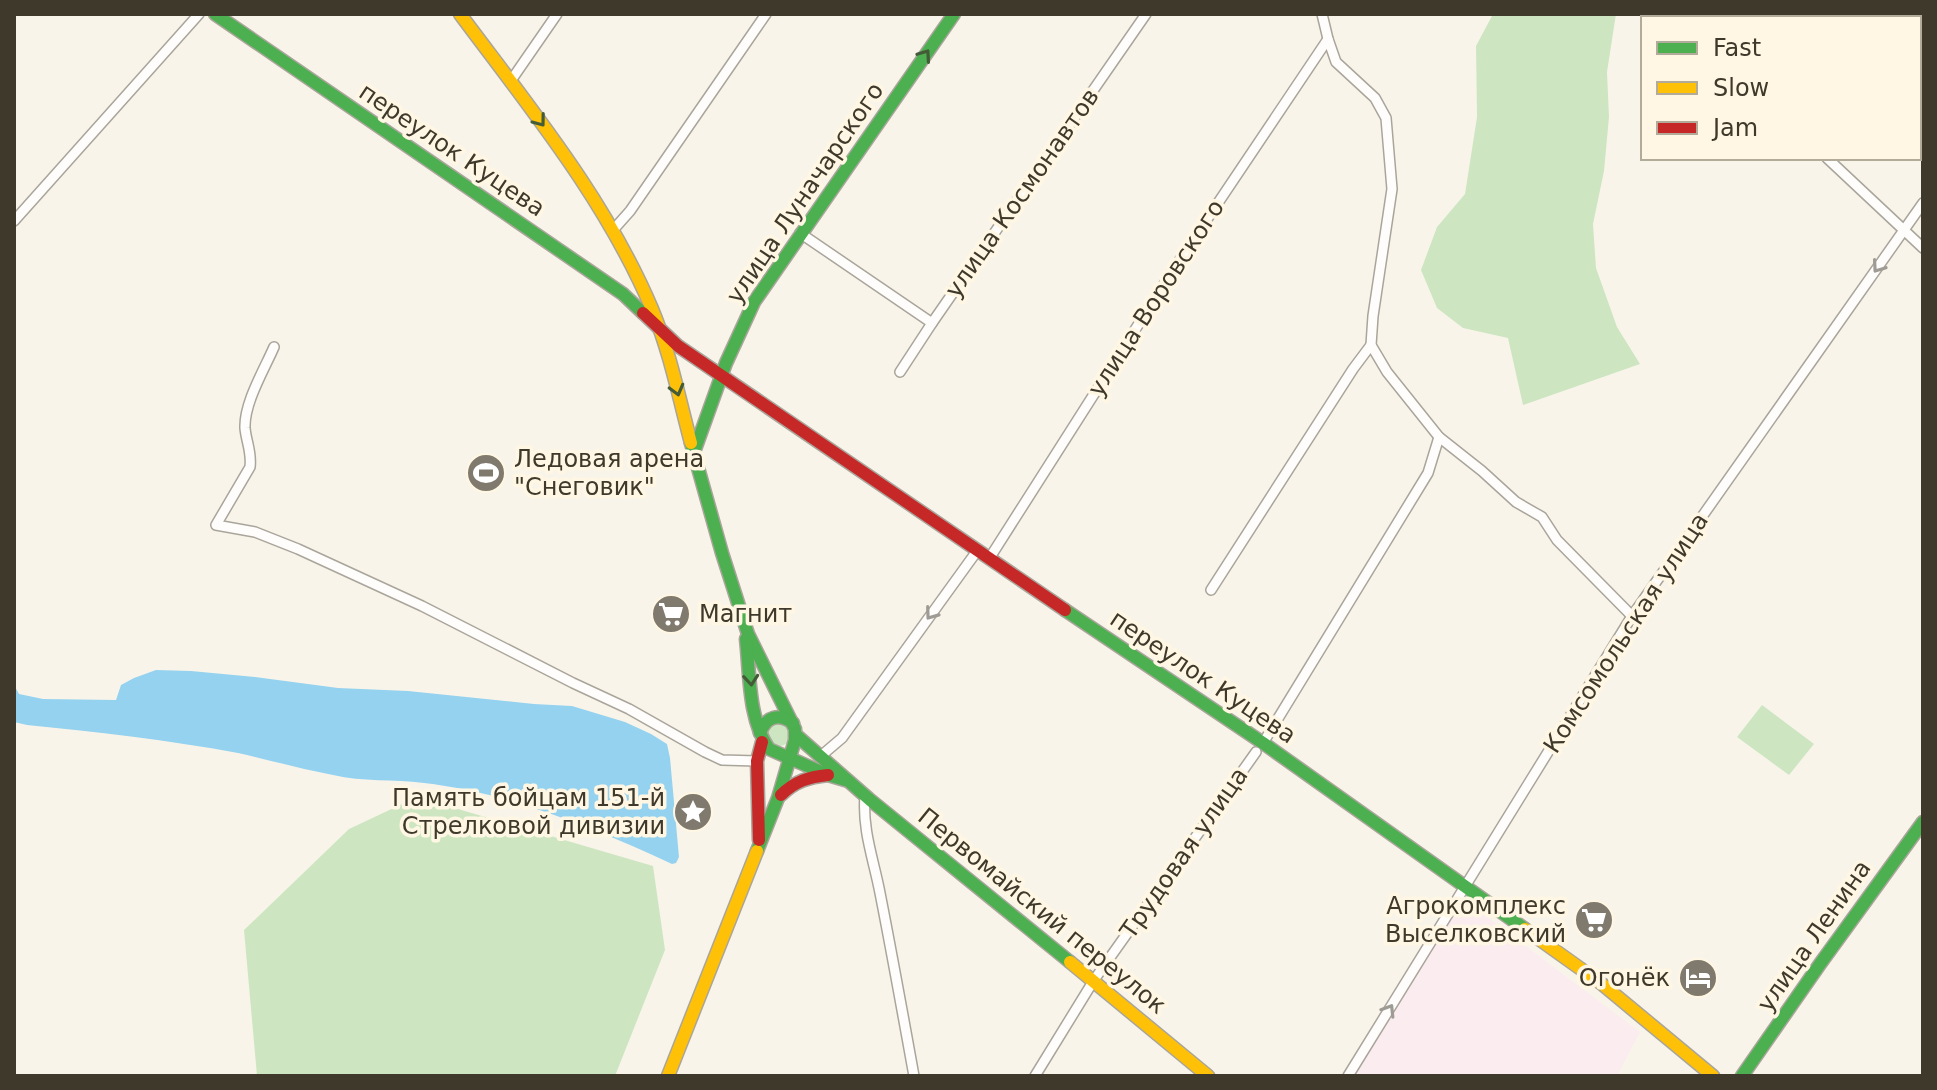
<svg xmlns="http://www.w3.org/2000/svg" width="1937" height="1090" font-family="'DejaVu Sans',sans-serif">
<rect width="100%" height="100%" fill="#f9f4e9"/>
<!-- commercial -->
<polygon fill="#fbecef" points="1463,899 1640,1032 1617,1076 1354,1076"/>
<!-- green -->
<g fill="#cde6c1">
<polygon points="1493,14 1616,14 1607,72 1609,117 1604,171 1593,224 1596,268 1617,327 1640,364 1523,405 1508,338 1463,328 1437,308 1421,270 1437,227 1465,194 1477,117 1476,46"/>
<polygon points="1762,705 1814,744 1789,775 1737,737"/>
<circle cx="779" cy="734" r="12"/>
<polygon points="417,797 653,866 665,950 615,1076 257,1076 244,930 349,829"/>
</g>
<!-- water -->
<path fill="#94d2f0" d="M156,670L191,671L255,677L338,688L408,691L534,704L572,706L625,722L651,734L667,744L670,758L679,857L676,863L672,864C598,829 506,792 424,783C393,779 363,782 333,775C301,769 270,760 238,753C168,740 98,732 27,725L14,722V685L19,694L43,699L116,700L121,685L134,678Z"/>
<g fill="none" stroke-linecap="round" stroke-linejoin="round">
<defs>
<g id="street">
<polyline points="1322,14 1328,39 1336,62 1375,98 1386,118 1392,189 1373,316 1371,345 1387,372 1439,437 1482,471 1516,502 1542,517 1557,540 1632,616"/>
<polyline points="1684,18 1686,14"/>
<polyline points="510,82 557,14"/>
<polyline points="1827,158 1923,248"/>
<polyline points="14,221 199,14"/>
<polyline points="614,229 630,211 766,14"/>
<polyline points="800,233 932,323"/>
<path d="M274,347C264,370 244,403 245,428C246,441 252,452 250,467L216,525L255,532L298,549L422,606L573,683L629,709L705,752L722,760L757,761"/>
<polyline points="900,372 932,323 1146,14"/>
<polyline points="989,559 1175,267 1328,39"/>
<polyline points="1211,590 1353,369 1371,345"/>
<polyline points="1263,743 1428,473 1439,437"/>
<polyline points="822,755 842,738 977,551"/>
<path d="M865,796C862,830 874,861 880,893C892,954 903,1015 914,1076"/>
<polyline points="1035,1076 1094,980 1256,752"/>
<polyline points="1348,1076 1632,616 1923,203"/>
</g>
<g id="fast">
<polyline points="215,14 623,294 643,313"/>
<polyline points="691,443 722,553 748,634 795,729 795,740 778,798 757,851"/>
<polyline points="694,452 726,363 754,302 954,14"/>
<polyline points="1065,610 1263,743 1525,929"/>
<path d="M746,639C750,674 748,719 769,749L828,775L845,780"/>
<path d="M760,733C766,716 779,713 793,723"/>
<polyline points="796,735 869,799 1070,962"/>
<polyline points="1742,1076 1820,964 1923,822"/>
</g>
<g id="slow">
<path d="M460,14C530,108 606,200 652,309C670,352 679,398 691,443"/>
<polyline points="1525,929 1602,984 1713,1076"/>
<polyline points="1070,962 1208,1076"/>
<polyline points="668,1076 757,851"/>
</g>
<g id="jam">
<polyline points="643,313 678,346 1065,610"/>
<path d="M781,795C795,781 809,777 828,775"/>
<polyline points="759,840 757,761 762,742"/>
</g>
</defs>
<!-- street casing -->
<use href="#street" stroke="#aaa59b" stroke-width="12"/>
<!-- fast casing -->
<use href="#fast" stroke="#aaa59b" stroke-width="15"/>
<!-- slow casing -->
<use href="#slow" stroke="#aaa59b" stroke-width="15"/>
<!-- jam casing -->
<use href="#jam" stroke="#aaa59b" stroke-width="15"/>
<!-- street -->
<use href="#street" stroke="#fefdfc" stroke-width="9"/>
<!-- fast -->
<use href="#fast" stroke="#4caf50" stroke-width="12"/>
<!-- slow -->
<use href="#slow" stroke="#ffc107" stroke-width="12"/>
<!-- jam -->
<use href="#jam" stroke="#c62828" stroke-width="12"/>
</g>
<!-- one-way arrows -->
<defs><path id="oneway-chevron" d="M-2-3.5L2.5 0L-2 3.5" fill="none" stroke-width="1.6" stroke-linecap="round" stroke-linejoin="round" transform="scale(2)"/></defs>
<g stroke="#435c37">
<use href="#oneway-chevron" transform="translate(925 55) rotate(-55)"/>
<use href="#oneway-chevron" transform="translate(540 121) rotate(53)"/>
<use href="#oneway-chevron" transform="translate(677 390) rotate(75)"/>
<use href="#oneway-chevron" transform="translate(751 680) rotate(85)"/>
</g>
<g stroke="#9e9b94">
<use href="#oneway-chevron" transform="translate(1878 267) rotate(125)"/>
<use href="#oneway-chevron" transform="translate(931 614) rotate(126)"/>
<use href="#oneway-chevron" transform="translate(1389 1010) rotate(-58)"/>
</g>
<!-- icons -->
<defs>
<symbol id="stadium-disc" viewBox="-11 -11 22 22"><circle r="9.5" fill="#807a6e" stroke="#fff7e3"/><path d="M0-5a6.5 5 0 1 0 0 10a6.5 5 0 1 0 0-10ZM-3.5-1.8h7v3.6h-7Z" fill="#fff"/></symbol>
<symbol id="supermarket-disc" viewBox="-11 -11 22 22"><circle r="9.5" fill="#807a6e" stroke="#fff7e3"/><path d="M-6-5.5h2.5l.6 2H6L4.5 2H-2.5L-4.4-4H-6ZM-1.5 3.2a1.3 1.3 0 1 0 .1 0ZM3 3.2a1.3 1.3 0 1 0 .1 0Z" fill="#fff"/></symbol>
<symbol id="sight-disc" viewBox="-11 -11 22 22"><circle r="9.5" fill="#807a6e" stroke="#fff7e3"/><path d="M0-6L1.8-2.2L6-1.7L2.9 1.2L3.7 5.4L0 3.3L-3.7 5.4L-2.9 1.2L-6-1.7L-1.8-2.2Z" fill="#fff"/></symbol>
<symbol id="hotel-disc" viewBox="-11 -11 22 22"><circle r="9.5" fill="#807a6e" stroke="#fff7e3"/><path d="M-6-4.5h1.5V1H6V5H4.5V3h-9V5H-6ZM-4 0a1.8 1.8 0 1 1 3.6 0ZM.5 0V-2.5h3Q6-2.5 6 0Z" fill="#fff"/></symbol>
</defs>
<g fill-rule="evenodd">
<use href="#stadium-disc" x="464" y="451" width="44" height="44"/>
<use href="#supermarket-disc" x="649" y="592" width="44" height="44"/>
<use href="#sight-disc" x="671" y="790" width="44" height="44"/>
<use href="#supermarket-disc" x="1572" y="898" width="44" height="44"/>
<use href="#hotel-disc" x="1676" y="956" width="44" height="44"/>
</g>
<g text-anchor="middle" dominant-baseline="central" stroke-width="7" stroke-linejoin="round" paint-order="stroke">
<!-- street labels -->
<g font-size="24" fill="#3f392c" stroke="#fff7e3">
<text transform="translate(452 150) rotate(34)">переулок Куцева</text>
<text transform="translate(805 193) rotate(-56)">улица Луначарского</text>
<text transform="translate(1022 193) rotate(-55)">улица Космонавтов</text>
<text transform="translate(1156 298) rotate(-57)">улица Воровского</text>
<text transform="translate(1626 633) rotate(-57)">Комсомольская улица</text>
<text transform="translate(1203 677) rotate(34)">переулок Куцева</text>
<text transform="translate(1184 853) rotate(-55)">Трудовая улица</text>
<text transform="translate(1042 911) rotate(39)">Первомайский переулок</text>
<text transform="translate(1814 936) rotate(-55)">улица Ленина</text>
</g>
<!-- poi labels -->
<g font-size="24" fill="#3f392c" stroke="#fff7e3" text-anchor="end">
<text x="514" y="459" text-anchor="start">Ледовая арена<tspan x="514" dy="28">"Снеговик"</tspan></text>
<text x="699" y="614" text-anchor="start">Магнит</text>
<text x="665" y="798">Память бойцам 151-й<tspan x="665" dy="28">Стрелковой дивизии</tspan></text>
<text x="1566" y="906">Агрокомплекс<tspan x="1566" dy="28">Выселковский</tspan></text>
<text x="1670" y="978">Огонёк</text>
</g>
</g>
<!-- border -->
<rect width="1937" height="1090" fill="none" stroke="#3f392c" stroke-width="32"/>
<!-- legend -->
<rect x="1641" y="16" width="280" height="144" fill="#fff7e3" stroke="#b2ab9a" stroke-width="2"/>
<rect x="1657" y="42" width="40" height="12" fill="#4caf50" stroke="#b2ab9a" stroke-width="2"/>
<text x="1713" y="56" font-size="24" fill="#3f392c">Fast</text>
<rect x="1657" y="82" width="40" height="12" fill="#ffc107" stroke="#b2ab9a" stroke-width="2"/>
<text x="1713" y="96" font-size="24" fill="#3f392c">Slow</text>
<rect x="1657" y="122" width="40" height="12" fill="#c62828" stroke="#b2ab9a" stroke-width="2"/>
<text x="1713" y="136" font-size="24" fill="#3f392c">Jam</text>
</svg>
